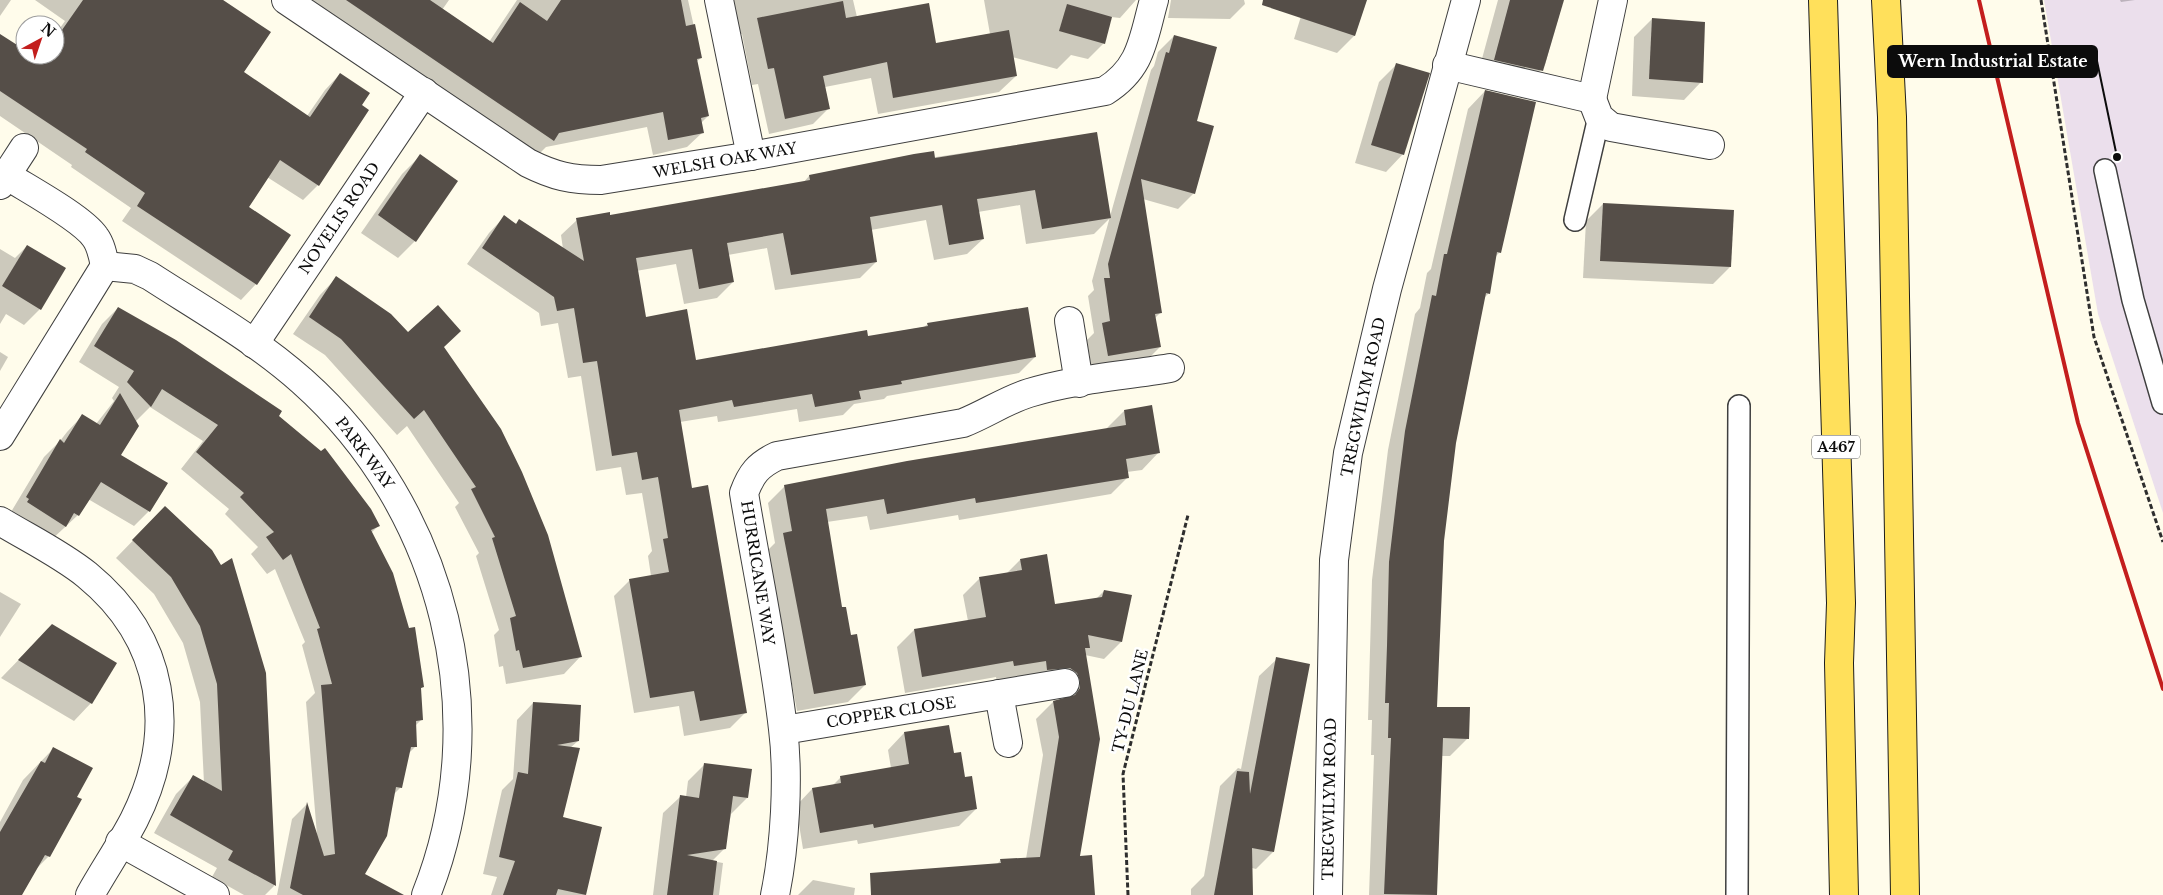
<svg xmlns="http://www.w3.org/2000/svg" width="2163" height="895" font-family="'Libre Baskerville',serif">
<rect width="100%" height="100%" fill="#fffceb"/>
<!-- industrial -->
<polygon fill="#ebdfec" points="2044,0 2163,0 2163,513 2098,314"/>
<!-- shadow -->
<g fill="#0003">
<polygon points="0,0 11,0 0,16"/>
<polygon points="35,0 223,0 269,32 242,73 307,116 325,90 340,74 318,185 303,200 267,177 247,207 256,284 241,300 122,221 131,208 71,167 72,165 0,116 0,35 25,52 25,55 29,55 38,61 41,55 55,55 55,35 65,21"/>
<polygon points="308,0 449,0 442,10 489,42 517,0 688,0 701,58 696,62 708,116 701,123 703,132 687,147 653,155 647,127 546,147 538,155"/>
<polygon points="731,0 853,0 857,17 935,44 990,34 984,0 1136,0 1120,18 1111,17 1104,43 1088,59 1071,55 1057,69 1012,57 1016,76 999,92 878,114 871,78 825,87 829,108 813,124 769,134 758,84 752,85 742,34 734,36"/>
<polygon points="1171,0 1244,0 1245,4 1230,19 1168,18"/>
<polygon points="1306,0 1366,0 1354,36 1337,53 1294,39"/>
<polygon points="1498,0 1563,0 1545,65 1524,88 1477,77"/>
<polygon points="2120,0 2135,0 2121,2"/>
<polygon points="1652,19 1701,82 1684,100 1632,96 1634,37"/>
<polygon points="1174,36 1195,122 1194,193 1178,209 1143,199 1161,312 1155,318 1160,347 1144,363 1092,372 1087,340 1094,333 1088,296 1094,290 1092,281 1151,70 1154,66 1158,52"/>
<polygon points="1396,65 1403,154 1386,172 1355,163 1379,82"/>
<polygon points="1485,91 1500,252 1495,257 1489,293 1483,299 1455,443 1443,541 1436,708 1468,738 1450,756 1441,756 1436,895 1369,895 1374,755 1371,755 1372,720 1368,720 1372,580 1388,450 1415,314 1420,308 1427,273 1431,269 1468,109"/>
<polygon points="1096,133 1110,218 1094,234 1026,244 1020,205 978,212 983,239 967,254 934,260 926,220 871,230 876,262 860,278 775,290 767,248 728,255 733,282 717,298 684,304 676,264 636,271 645,318 695,361 867,337 924,327 928,324 1035,357 1019,373 887,396 884,399 854,404 843,415 799,422 797,409 718,422 717,416 680,422 691,490 746,712 730,728 684,736 679,706 634,713 614,596 630,580 651,576 648,556 652,551 642,493 626,495 621,467 596,471 581,376 568,378 558,323 541,326 539,313 467,264 489,233 504,217 563,249 561,235 577,220 609,217 803,183 809,176"/>
<polygon points="420,156 415,241 398,258 361,233 402,174"/>
<polygon points="1603,204 1730,267 1713,284 1583,278 1586,221"/>
<polygon points="27,246 40,309 24,325 6,314 0,324 0,249 15,258"/>
<polygon points="336,278 408,334 443,348 580,657 564,674 506,684 503,666 499,667 494,635 499,630 476,556 479,553 455,507 459,503 407,426 397,435 325,355 293,334 320,295"/>
<polygon points="118,308 277,416 378,526 371,533 423,686 419,690 421,720 415,726 416,746 409,753 401,787 394,794 363,875 386,895 277,895 292,819 306,805 317,835 306,702 315,693 302,645 305,642 275,569 267,574 251,554 258,547 225,514 229,509 181,469 203,441 150,407 135,422 120,455 149,511 134,526 88,499 78,515 49,542 11,512 44,457 60,441 67,432 82,416 96,424 114,401 112,398 119,387 79,362 102,324"/>
<polygon points="0,352 8,357 0,371"/>
<polygon points="1124,411 1159,452 1142,470 1127,472 1128,477 1111,494 959,520 958,515 870,530 867,516 827,522 841,609 865,685 848,702 797,711 767,551 775,543 768,503 785,486 1106,429"/>
<polygon points="148,525 264,673 274,886 265,895 244,895 212,877 217,868 154,833 176,794 193,777 204,783 200,702 183,643 154,594 116,558"/>
<polygon points="1020,560 1054,606 1096,599 1104,591 1121,642 1104,659 1085,655 1079,858 1094,895 898,895 996,865 1001,860 1026,859 1043,755 1036,719 1053,702 1064,699 1061,690 997,682 996,677 905,693 897,647 914,630 968,621 963,595 980,578 1006,574"/>
<polygon points="0,592 21,604 0,637"/>
<polygon points="35,643 91,703 74,721 1,678"/>
<polygon points="1277,659 1273,852 1256,869 1252,868 1252,895 1191,895 1191,889 1204,876 1220,786 1238,768 1241,769 1259,676"/>
<polygon points="533,703 578,741 570,748 562,818 601,827 585,895 491,895 497,877 483,874 502,790 513,779 517,720"/>
<polygon points="904,733 953,754 976,809 959,826 858,844 857,840 803,849 796,806 812,789 832,786 841,777 891,768 888,750"/>
<polygon points="54,748 75,797 49,856 35,870 21,895 0,895 0,822 23,780"/>
<polygon points="704,765 747,798 731,814 725,848 712,861 723,863 719,895 653,895 663,813 680,797 686,797 688,781"/>
<polygon points="813,880 855,888 854,895 798,895"/>
</g>
<!-- building -->
<g fill="#554e48">
<polygon points="83,0 223,0 271,32 244,72 310,117 340,73 370,93 362,105 369,110 319,186 280,160 249,207 291,235 257,285 137,206 145,193 85,152 87,149 0,91 0,34 25,50 25,55 32,55 41,61 45,55 55,55 55,40"/>
<polygon points="346,0 430,0 493,43 520,2 547,21 561,0 681,0 686,26 695,24 702,58 697,59 709,116 701,118 704,133 668,140 663,112 559,133 554,141"/>
<polygon points="1263,0 1367,0 1355,36 1262,5"/>
<polygon points="1510,0 1564,0 1543,71 1494,60"/>
<polygon points="843,1 846,18 929,3 936,43 1009,30 1017,76 893,98 887,62 823,76 830,109 785,119 774,68 768,69 757,18"/>
<polygon points="1067,4 1112,17 1105,44 1059,31"/>
<polygon points="1652,18 1705,22 1703,83 1649,79"/>
<polygon points="1174,35 1217,47 1197,121 1214,126 1195,194 1141,179 1162,313 1155,314 1161,347 1108,356 1102,323 1110,321 1104,278 1110,278 1108,264 1166,52 1169,53"/>
<polygon points="1396,63 1430,73 1404,155 1371,145"/>
<polygon points="1485,90 1536,102 1501,253 1497,252 1490,294 1486,293 1456,443 1444,541 1437,707 1470,707 1469,739 1443,738 1437,895 1384,894 1391,738 1388,738 1389,703 1385,703 1387,646 1389,562 1397,494 1405,431 1432,295 1436,296 1444,254 1447,254"/>
<polygon points="1097,132 1111,218 1042,229 1035,190 977,199 984,239 949,245 942,205 870,217 877,262 791,275 783,233 727,243 734,282 699,289 692,249 636,258 646,317 687,309 696,360 867,330 868,336 928,326 927,323 1028,307 1036,357 901,381 902,384 859,391 861,399 815,407 812,394 734,407 732,400 679,410 692,488 708,485 747,713 700,721 694,691 650,698 629,579 669,572 663,539 668,538 658,477 642,480 637,452 612,456 597,361 583,363 574,308 557,311 554,297 482,248 504,215 516,224 519,219 584,261 576,218 610,212 610,215 810,180 809,175 914,154 934,151 935,158"/>
<polygon points="420,154 458,181 416,242 378,215"/>
<polygon points="1603,203 1734,210 1731,267 1600,261"/>
<polygon points="27,245 66,268 41,310 2,286"/>
<polygon points="336,276 391,314 408,332 438,305 461,331 444,347 501,429 522,472 548,535 582,657 523,668 519,650 516,651 510,618 516,616 492,538 495,537 471,489 476,487 424,410 414,419 341,339 309,317"/>
<polygon points="118,307 176,340 282,411 279,416 321,451 325,448 371,509 380,526 371,530 393,573 409,628 415,627 424,687 421,688 423,720 416,721 417,747 411,747 402,788 396,787 387,836 365,874 404,895 303,895 290,888 307,802 324,856 335,854 321,685 332,684 317,629 320,628 291,554 283,560 266,537 274,532 240,497 244,493 196,452 218,425 162,389 151,407 127,382 134,371 94,346"/>
<polygon points="120,393 139,426 121,455 168,483 150,512 101,482 79,516 74,513 66,527 27,502 29,499 26,497 60,439 64,443 82,414 100,425"/>
<polygon points="1152,405 1160,453 1126,459 1129,478 976,503 975,498 887,514 884,499 826,509 842,607 846,607 851,635 857,634 866,685 814,694 783,533 792,531 784,485 907,461 1126,425 1124,410"/>
<polygon points="165,506 212,550 221,565 232,558 266,673 276,886 228,860 233,851 170,815 193,775 222,791 217,684 200,626 171,577 132,540"/>
<polygon points="1047,554 1055,604 1102,597 1104,590 1132,595 1122,642 1088,635 1090,648 1085,648 1100,739 1080,856 1092,855 1095,895 871,895 870,873 1001,863 1000,859 1040,857 1059,737 1053,701 1075,695 1080,688 1080,681 1077,673 1070,668 1047,670 1046,661 1014,666 1013,661 922,677 914,629 986,617 979,577 1022,570 1020,559"/>
<polygon points="52,624 117,663 92,704 18,660"/>
<polygon points="1276,657 1310,664 1274,852 1252,848 1253,895 1214,895 1237,771 1249,772 1250,794"/>
<polygon points="533,702 581,705 579,741 557,745 580,748 563,817 602,827 586,895 558,889 556,895 503,895 515,861 499,857 518,772 528,774"/>
<polygon points="949,725 954,753 961,752 965,777 972,776 977,809 874,828 873,824 820,833 812,788 841,783 840,776 909,764 904,732"/>
<polygon points="53,747 93,768 77,797 82,799 50,857 45,855 22,895 0,895 0,832 41,761 45,763"/>
<polygon points="704,763 752,769 748,798 733,796 726,849 687,855 717,861 713,895 667,895 680,795 699,798"/>
</g>
<g fill="none" stroke-linecap="round" stroke-linejoin="round">
<defs>
<g id="service">
<polyline points="2105,170 2133,300 2163,403"/>
<polyline points="1575,220 1599,117"/>
<polyline points="1737,895 1739,406"/>
</g>
<g id="minor">
<path d="M286,0L528,163C554,176 571,180 601,180L751,156L1105,91C1142,68 1143,39 1154,0"/>
<polyline points="719,0 751,156"/>
<polyline points="1447,65 1592,99 1613,0"/>
<polyline points="1592,99 1599,117 1611,127 1710,145"/>
<path d="M6,175C28,189 82,218 95,237C101,245 103,256 105,266"/>
<polyline points="0,185 24,148"/>
<path d="M105,266L135,269L150,276C201,309 256,340 302,381C445,508 497,717 426,895"/>
<polyline points="1069,321 1079,383"/>
<polyline points="254,344 424,92"/>
<polyline points="0,436 105,266"/>
<path d="M0,521C28,538 61,554 87,575C165,639 179,731 134,820C121,845 104,870 90,895"/>
<polyline points="999,694 1008,743"/>
<polyline points="784,730 1065,683"/>
<polyline points="120,842 215,895"/>
<path d="M775,895C785,847 789,777 783,729C774,650 757,572 744,493C751,474 758,465 777,456L963,423C986,414 1006,400 1029,393C1074,379 1124,376 1170,368"/>
</g>
<polyline id="tertiary" points="1328,895 1334,560 1348,453 1387,289 1466,0"/>
<g id="primary">
<polyline points="1823,0 1841,603 1839,663 1844,895"/>
<polyline points="1886,0 1892,117 1905,895"/>
</g>
</defs>
<!-- service casing -->
<use href="#service" stroke="#3f3f3f" stroke-width="24"/>
<!-- minor casing -->
<use href="#minor" stroke="#3f3f3f" stroke-width="30"/>
<!-- tertiary casing -->
<use href="#tertiary" stroke="#3f3f3f" stroke-width="30"/>
<!-- primary casing -->
<use href="#primary" stroke="#1d1d1d" stroke-width="30"/>
<!-- path -->
<g stroke="#2e2e2e" stroke-width="3" stroke-dasharray="5 2.5" stroke-linecap="butt">
<polyline points="2041,0 2094,337 2163,542"/>
<polyline points="1128,895 1123,774 1188,515"/>
</g>
<!-- service -->
<use href="#service" stroke="#fff" stroke-width="21"/>
<!-- minor -->
<use href="#minor" stroke="#fff" stroke-width="28"/>
<!-- tertiary -->
<use href="#tertiary" stroke="#fff" stroke-width="28"/>
<!-- primary -->
<use href="#primary" stroke="#ffe05b" stroke-width="28"/>
<!-- rail -->
<polyline stroke="#c31e1d" stroke-width="4" points="1979,0 2078,423 2163,689"/>
</g>
<g text-anchor="middle" dominant-baseline="central" stroke-width="5" stroke-linejoin="round" paint-order="stroke">
<!-- shield labels -->
<rect fill="#fff" stroke="#555" stroke-width="1" x="1812" y="435.5" width="48" height="23" rx="4"/>
<g font-size="14" font-weight="bold" fill="#0c0c0c">
<text x="1836" y="447">A467</text>
</g>
<!-- street labels -->
<g font-size="15" fill="#0c0c0c" stroke="#fff">
<text transform="translate(725 160) rotate(-10)">WELSH OAK WAY</text>
<text transform="translate(339 218) rotate(-56)">NOVELIS ROAD</text>
<text transform="translate(1363 397) rotate(-78)">TREGWILYM ROAD</text>
<text transform="translate(365 453) rotate(53)">PARK WAY</text>
<text transform="translate(758 573) rotate(81)">HURRICANE WAY</text>
<text transform="translate(1130 701) rotate(-76)">TY-DU LANE</text>
<text transform="translate(891 712) rotate(-9)">COPPER CLOSE</text>
<text transform="translate(1329 799) rotate(-89)">TREGWILYM ROAD</text>
</g>
</g>
<!-- callouts -->
<path fill="none" stroke="#0c0c0c" stroke-width="2" d="M2117 157L2097 61"/>
<circle fill="#0c0c0c" stroke="#fff" stroke-width="2" cx="2117" cy="157" r="5"/>
<rect fill="#0c0c0c" stroke="#0c0c0c" stroke-width="2" x="1888" y="46" width="209" height="31" rx="5"/>
<g font-size="16" text-anchor="middle" font-weight="bold" fill="#fff">
<text x="1993" y="67">Wern Industrial Estate</text>
</g>
<!-- north arrow -->
<g transform="translate(40 40) rotate(40)"><circle r="24" fill="#ffffff" stroke="#9e9e9e"/>
<path d="M0-4L9 19L0 12L-9 19Z" fill="#c31e1d"/>
<text y="-8" font-size="14" font-weight="bold" text-anchor="middle" fill="#0c0c0c">N</text>
</g>
</svg>
